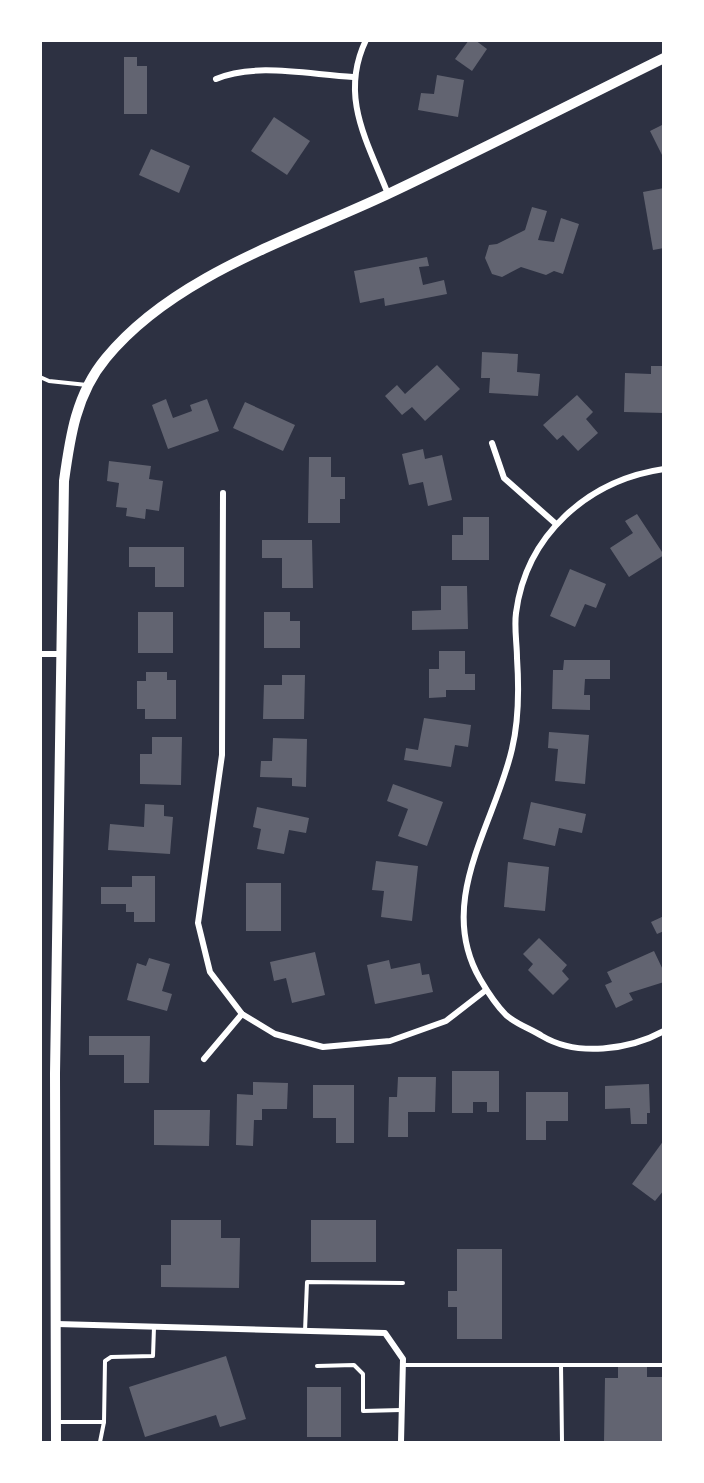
<svg xmlns="http://www.w3.org/2000/svg" width="704" height="1483" font-family="Cabin,sans-serif">
<rect width="100%" height="100%" fill="#2d3142"/>
<!-- building -->
<g fill="#626471">
<polygon points="469,40 475,40 487,49 472,71 455,59"/>
<polygon points="124,57 137,57 137,66 147,66 147,114 124,114"/>
<polygon points="437,75 464,80 458,117 418,110 421,93 434,94"/>
<polygon points="274,117 310,141 287,175 251,151"/>
<polygon points="664,124 664,159 650,131"/>
<polygon points="151,149 190,166 179,193 139,175"/>
<polygon points="664,188 664,248 653,250 643,192"/>
<polygon points="532,207 547,211 538,240 554,242 561,218 579,224 563,274 554,271 546,275 521,267 502,277 492,274 485,258 489,245 497,244 525,230"/>
<polygon points="427,257 429,266 419,267 423,285 444,280 447,294 385,306 384,298 360,303 354,271"/>
<polygon points="482,352 518,354 517,372 540,374 538,396 489,393 490,378 481,378"/>
<polygon points="437,365 460,389 425,421 412,407 402,415 385,396 397,385 405,394"/>
<polygon points="651,366 664,366 664,413 624,412 625,373 651,374"/>
<polygon points="577,395 593,412 586,419 598,433 578,451 563,435 557,440 543,425"/>
<polygon points="166,399 173,418 192,411 190,405 207,399 219,431 168,449 152,405"/>
<polygon points="245,402 295,425 283,451 233,428"/>
<polygon points="423,449 425,459 442,455 452,500 428,506 423,482 409,485 402,454"/>
<polygon points="309,457 331,457 331,477 345,477 345,499 340,499 340,523 308,523"/>
<polygon points="109,461 151,466 149,479 163,481 159,511 146,509 145,519 126,516 127,508 116,507 119,483 107,481"/>
<polygon points="637,514 664,555 629,577 610,548 633,533 625,521"/>
<polygon points="463,517 489,517 489,560 452,560 452,535 463,535"/>
<polygon points="262,540 312,540 313,588 282,588 282,558 262,558"/>
<polygon points="129,547 184,547 184,587 155,587 155,567 129,567"/>
<polygon points="570,569 606,584 596,608 585,604 575,627 550,616"/>
<polygon points="441,586 467,586 468,629 412,630 412,611 441,610"/>
<rect x="138" y="612" width="35" height="41"/>
<polygon points="264,612 290,612 290,621 300,621 300,648 264,648"/>
<polygon points="439,651 465,651 465,674 475,674 475,690 446,690 446,697 429,698 429,669 439,669"/>
<polygon points="564,660 610,660 610,679 585,679 584,695 590,695 590,710 552,709 553,670 563,670"/>
<polygon points="146,672 167,672 167,680 176,680 176,719 145,719 145,709 137,709 137,681 146,681"/>
<polygon points="282,675 305,675 304,719 263,719 264,685 282,685"/>
<polygon points="424,718 471,725 468,747 455,745 451,767 404,760 406,748 418,750"/>
<polygon points="549,732 589,735 585,784 555,781 558,749 548,748"/>
<polygon points="152,737 182,737 181,785 140,784 140,754 152,754"/>
<polygon points="273,738 307,739 306,787 292,786 292,778 260,777 261,761 272,761"/>
<polygon points="393,784 443,802 427,846 398,836 408,809 387,801"/>
<polygon points="531,802 586,814 582,833 559,828 555,846 523,839"/>
<polygon points="145,804 164,805 164,816 173,817 170,854 108,850 110,824 144,827"/>
<polygon points="257,807 309,818 306,833 289,830 284,854 257,849 261,829 253,827"/>
<polygon points="376,861 418,866 412,921 381,917 384,891 372,890"/>
<polygon points="508,862 549,867 545,911 504,907"/>
<polygon points="132,876 155,876 155,922 134,922 134,912 126,912 126,904 101,904 101,887 132,887"/>
<rect x="246" y="883" width="35" height="48"/>
<polygon points="664,916 664,931 657,934 651,922"/>
<polygon points="539,938 567,965 562,971 569,979 553,995 528,970 533,964 523,954"/>
<polygon points="654,951 664,972 664,982 629,993 633,1000 616,1008 605,985 612,982 607,972"/>
<polygon points="315,952 325,995 292,1003 286,978 274,981 270,962"/>
<polygon points="149,958 170,964 162,991 172,994 167,1011 127,1000 137,963 146,966"/>
<polygon points="389,960 391,969 420,963 422,975 429,974 433,992 375,1004 367,965"/>
<polygon points="89,1036 150,1036 149,1083 124,1083 124,1055 89,1055"/>
<polygon points="452,1071 499,1071 499,1112 487,1112 487,1102 473,1102 473,1113 452,1113"/>
<polygon points="398,1077 436,1077 435,1112 408,1112 408,1137 388,1137 389,1097 397,1097"/>
<polygon points="253,1082 288,1083 287,1109 262,1109 262,1120 254,1120 253,1146 236,1145 237,1094 253,1095"/>
<polygon points="649,1084 650,1113 647,1113 647,1124 631,1124 630,1108 605,1109 605,1086"/>
<polygon points="313,1085 354,1085 354,1143 336,1143 336,1118 313,1118"/>
<polygon points="526,1092 568,1092 568,1121 546,1121 546,1140 526,1140"/>
<polygon points="154,1110 210,1110 209,1146 154,1145"/>
<polygon points="664,1140 664,1190 655,1201 632,1184"/>
<polygon points="171,1220 221,1220 221,1238 240,1238 239,1288 161,1287 161,1265 171,1265"/>
<rect x="311" y="1220" width="65" height="42"/>
<polygon points="457,1249 502,1249 502,1339 457,1339 457,1307 448,1307 448,1291 457,1291"/>
<polygon points="226,1356 246,1419 220,1427 216,1415 145,1437 129,1387"/>
<polygon points="618,1367 647,1367 647,1377 664,1377 664,1442 604,1442 605,1378 618,1378"/>
<rect x="307" y="1387" width="34" height="50"/>
</g>
<g fill="none" stroke-linecap="round" stroke-linejoin="round">
<!-- service -->
<g stroke="#fff" stroke-width="4">
<polyline points="40,377 49,381 87,385"/>
<polyline points="305,1331 307,1282 403,1283"/>
<polyline points="403,1365 561,1365 562,1442"/>
<polyline points="561,1365 664,1365"/>
<polyline points="317,1366 354,1365 363,1374 363,1411 401,1410"/>
<polyline points="57,1422 104,1422 100,1442"/>
<polyline points="104,1422 105,1361 111,1357 153,1356 154,1327"/>
</g>
<!-- minor -->
<g stroke="#fff" stroke-width="6">
<path d="M366,40C339,96 367,141 388,194"/>
<path d="M216,79C255,62 311,75 353,77"/>
<polyline points="492,443 504,478 556,524"/>
<path d="M664,469C588,480 526,535 516,613C514,628 517,644 517,658C519,688 519,720 512,749C495,824 435,901 480,979C487,991 496,1005 506,1015C516,1024 531,1029 542,1036C577,1057 629,1050 664,1031"/>
<polyline points="223,493 222,755 198,923 210,972 242,1014 275,1034 323,1047 390,1041 446,1021 486,990"/>
<polyline points="40,654 60,654"/>
<polyline points="204,1059 242,1014"/>
<polyline points="57,1324 385,1333 403,1359 401,1442"/>
</g>
<!-- tertiary -->
<path stroke="#fff" stroke-width="10" d="M56,1442L55,1074L64,481C70,437 76,394 106,358C173,276 292,239 386,195C479,151 571,104 664,58"/>
</g>
<!-- border -->
<rect width="704" height="1483" fill="none" stroke="#ffffff" stroke-width="84"/>
</svg>
